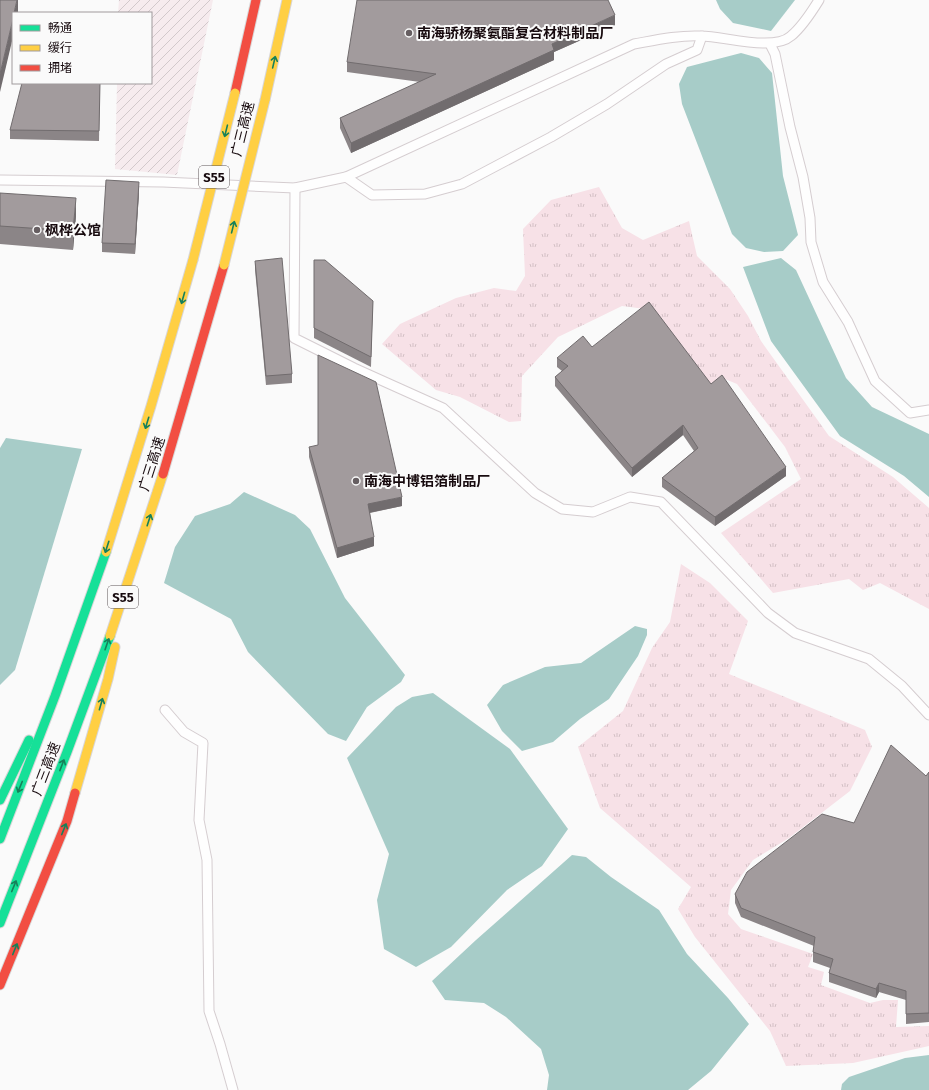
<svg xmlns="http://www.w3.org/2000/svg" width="929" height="1090" font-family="'Fira Sans','Noto Sans SC',sans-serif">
<defs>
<pattern id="industrial-furrows" width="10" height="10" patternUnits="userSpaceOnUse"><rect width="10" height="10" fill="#f6ebee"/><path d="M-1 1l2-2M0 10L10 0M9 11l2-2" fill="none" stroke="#d2c8cb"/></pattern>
<pattern id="grass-tufts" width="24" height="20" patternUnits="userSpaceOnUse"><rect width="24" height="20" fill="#f7e1e7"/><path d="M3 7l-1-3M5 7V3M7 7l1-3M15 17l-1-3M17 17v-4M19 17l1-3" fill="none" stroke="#d3c0c5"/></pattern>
</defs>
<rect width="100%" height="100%" fill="#fafafa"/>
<!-- industrial -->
<polygon fill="url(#industrial-furrows)" points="119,0 213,0 177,175 115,169 117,83 151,83 151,13 118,13"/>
<!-- grass -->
<g fill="url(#grass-tufts)">
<polygon points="599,187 622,228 643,240 689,221 697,256 730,289 748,316 761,341 829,436 893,477 929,508 929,609 880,583 863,590 849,579 773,593 721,533 801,479 785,447 737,384 725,379 711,385 653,310 622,306 583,325 558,337 522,376 521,421 509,422 460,397 436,390 382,344 400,324 456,298 494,288 516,291 525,276 523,229 551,200"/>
<polygon points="681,564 710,583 748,621 729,674 865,730 872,747 850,791 789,838 753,860 731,890 728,914 741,929 813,954 808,967 824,972 821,985 870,1003 883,1000 898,1000 896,1027 929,1026 929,1046 853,1063 786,1066 770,1031 695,937 678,909 691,887 600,808 578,747 623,711 652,648 670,622"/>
</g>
<!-- water -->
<g fill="#a7ccc8">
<polygon points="716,0 795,0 771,31 733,23 720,9"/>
<polygon points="741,53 759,58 772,73 783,176 798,235 783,251 764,252 746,248 732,234 682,104 679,84 687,67"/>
<polygon points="781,258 796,270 846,378 872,407 929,434 929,497 904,476 840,436 771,341 743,267"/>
<polygon points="6,438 82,449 15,670 0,685 0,448"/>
<polygon points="244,492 295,515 310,529 345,598 405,675 401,682 367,707 346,741 328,734 248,652 231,619 164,583 175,547 195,516 230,504"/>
<polygon points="635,626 647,629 647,635 638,656 609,699 580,719 553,742 522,751 502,731 487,705 503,685 545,667 581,663"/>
<polygon points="433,693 510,749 568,829 542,866 507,890 451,947 416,967 384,949 377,900 389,854 347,758 396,707 412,697"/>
<polygon points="572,855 586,857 611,877 659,910 687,954 728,998 749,1024 711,1071 688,1090 547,1090 549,1075 541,1049 506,1017 484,1003 445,1000 432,981 476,940"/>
<polygon points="929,1055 929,1090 841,1090 842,1084 849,1077 905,1058"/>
</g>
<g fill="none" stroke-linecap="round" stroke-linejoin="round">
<defs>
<g id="street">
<polyline points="770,44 775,54 790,127 803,177 810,218 811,242 823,282 848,322 875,381 910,413 929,410"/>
<polyline points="346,177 372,195 425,194 462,184 551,137 607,104 666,64 697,50 702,36"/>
<path d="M0,180L163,182L295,188L346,177L634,44C656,40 678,35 701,36C724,36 773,52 791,36C802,27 811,13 819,0"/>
<polyline points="295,188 294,338 354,368 443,408 535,493 562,509 593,512 630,497 661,502 768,613 795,633 869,659 902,686 929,715"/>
<polyline points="165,710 184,732 203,743 199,820 207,860 209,1011 220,1044 233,1090"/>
</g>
<g id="fast">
<polyline points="0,800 29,740"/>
<polyline points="0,839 55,696 106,552"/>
<polyline points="0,923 67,752 110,636"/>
</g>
<g id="slow">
<polyline points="265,100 287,0"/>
<polyline points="106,552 151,406 193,260"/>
<polyline points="110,636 163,474"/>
<polyline points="75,793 108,679 115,647"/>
</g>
<g id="jam">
<polyline points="235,93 256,0"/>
<polyline points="163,474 224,265"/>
<polyline points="0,985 67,821 75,793"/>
</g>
</defs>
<!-- street casing -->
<use href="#street" stroke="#d5cdd0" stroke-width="11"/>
<!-- fast casing -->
<use href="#fast" stroke="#d8d6d7" stroke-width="11"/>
<!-- slow casing -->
<use href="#slow" stroke="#d8d6d7" stroke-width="11"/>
<!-- jam casing -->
<use href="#jam" stroke="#d8d6d7" stroke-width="11"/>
<!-- street -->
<use href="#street" stroke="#fefefe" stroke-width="9"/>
<!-- fast -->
<use href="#fast" stroke="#16e098" stroke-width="9"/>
<!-- slow -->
<use href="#slow" stroke="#ffcf43" stroke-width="9"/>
<!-- jam -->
<use href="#jam" stroke="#f24e42" stroke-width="9"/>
<defs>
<g id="slow-bridge">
<polyline points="193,260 235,93"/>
<polyline points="224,265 265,100"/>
</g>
</defs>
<!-- slow-bridge casing -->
<use href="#slow-bridge" stroke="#d8d6d7" stroke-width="11" stroke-linecap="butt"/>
<!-- slow-bridge -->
<use href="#slow-bridge" stroke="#ffcf43" stroke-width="9"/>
</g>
<!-- wall -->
<g fill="#8b8587">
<polygon points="615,25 554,52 554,60 351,153 340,128 340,118 420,82 347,72 347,62"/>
<polygon points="100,83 99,141 10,139 10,130"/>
<polygon points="139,192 135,254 102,252 102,243"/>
<polygon points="0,193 76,216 73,250 0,244"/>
<polygon points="314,260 373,301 371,367 314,338"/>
<polygon points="255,261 292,374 292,383 266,385 255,270"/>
<polygon points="592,347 711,384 786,476 715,526 662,487 662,478 694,451 683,435 632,477 555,386 555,377 562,371 557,367 557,358"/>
<polygon points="309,447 402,506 370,513 374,546 337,558 309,457"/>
<polygon points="929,772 929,1022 906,1024 906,1000 879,992 876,998 829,982 829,973 830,968 813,962 813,952 814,946 741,917 735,903 735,894 854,823 926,776"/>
</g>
<!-- shaded-wall -->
<g fill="#716c6e">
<polygon points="17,0 18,0 18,13 14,13"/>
<polygon points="615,15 615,25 554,52 554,60 351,153 351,143 552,44"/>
<polygon points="13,19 13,37 0,92 0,74"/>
<polygon points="139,182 139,192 135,254 135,244"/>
<polygon points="76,198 76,216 73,250 73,231"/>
<polygon points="683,425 683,435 632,477 632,468"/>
<polygon points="786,467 786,476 715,526 715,517"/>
<polygon points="402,497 402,506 368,513 368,504"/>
<polygon points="374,537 374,546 337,558 337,548"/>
<polygon points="879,983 879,992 876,998 876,989"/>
</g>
<!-- building -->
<g fill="#a29b9d" stroke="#716c6e">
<polygon points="0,0 17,0 14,13 13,13 13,19 0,74"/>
<polygon points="357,0 608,0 615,15 552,44 554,50 351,143 340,118 436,74 347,62"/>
<polygon points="22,83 100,83 99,131 10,130"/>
<polygon points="106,180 139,182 135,244 102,243"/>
<polygon points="0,193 76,198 73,231 0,226"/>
<polygon points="282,258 292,374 266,376 255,261"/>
<polygon points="314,260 325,260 373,301 371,357 314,328"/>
<polygon points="649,302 711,384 722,375 786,467 715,517 662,478 698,448 683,425 632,468 555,377 568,366 557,358 583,336 592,347"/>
<polygon points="318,355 376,382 402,497 368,504 374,537 337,548 309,447 318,445"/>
<polygon points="891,745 926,776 929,772 929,1013 906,1014 906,991 879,983 876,989 829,973 833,959 813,952 815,937 741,908 735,894 747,872 822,814 854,823"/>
</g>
<!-- one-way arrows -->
<defs><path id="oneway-shaft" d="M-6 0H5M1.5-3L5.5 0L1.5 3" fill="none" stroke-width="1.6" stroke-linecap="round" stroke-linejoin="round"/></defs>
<g stroke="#16805a">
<use href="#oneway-shaft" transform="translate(274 62) rotate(-77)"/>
<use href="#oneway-shaft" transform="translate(226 131) rotate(104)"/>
<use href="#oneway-shaft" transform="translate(233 227) rotate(-76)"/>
<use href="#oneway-shaft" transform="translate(183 298) rotate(106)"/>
<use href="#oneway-shaft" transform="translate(147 423) rotate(107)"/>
<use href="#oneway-shaft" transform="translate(149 520) rotate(-72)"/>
<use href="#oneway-shaft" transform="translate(107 547) rotate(108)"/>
<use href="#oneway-shaft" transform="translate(107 644) rotate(-71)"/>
<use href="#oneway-shaft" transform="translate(101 704) rotate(-74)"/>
<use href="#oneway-shaft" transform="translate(62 765) rotate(-69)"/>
<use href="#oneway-shaft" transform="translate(20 787) rotate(112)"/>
<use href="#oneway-shaft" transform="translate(64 829) rotate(-68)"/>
<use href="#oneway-shaft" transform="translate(14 886) rotate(-68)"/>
<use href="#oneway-shaft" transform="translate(15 949) rotate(-68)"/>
</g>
<!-- markers -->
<g fill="#665e61" stroke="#fafafa" stroke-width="1.5">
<circle cx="409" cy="33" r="4"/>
<circle cx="37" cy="230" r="4"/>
<circle cx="356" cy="481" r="4"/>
</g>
<g text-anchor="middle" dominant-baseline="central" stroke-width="4" stroke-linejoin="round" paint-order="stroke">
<!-- shield labels -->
<g fill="#fafafa" stroke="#5b5255" stroke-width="1">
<rect x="199" y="166" width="30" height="22" rx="3"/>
<rect x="108" y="586" width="30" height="22" rx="3"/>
</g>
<g font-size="13" font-weight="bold" fill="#170a0e">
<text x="214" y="177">S55</text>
<text x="123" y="597">S55</text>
</g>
<!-- poi labels -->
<g font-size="14" font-weight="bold" fill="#170a0e" stroke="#fafafa" text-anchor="start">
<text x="417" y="33">南海骄杨聚氨酯复合材料制品厂</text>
<text x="45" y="230">枫桦公馆</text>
<text x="364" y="481">南海中博铝箔制品厂</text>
</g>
<!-- street labels -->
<g font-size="14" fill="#170a0e" stroke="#fafafa">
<text transform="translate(243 129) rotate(-76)">广三高速</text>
<text transform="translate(152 464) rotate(-72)">广三高速</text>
<text transform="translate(46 769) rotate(-69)">广三高速</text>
</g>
</g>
<!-- legend -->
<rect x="12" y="12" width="140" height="72" fill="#fafafa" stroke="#9f9a9c"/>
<rect x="20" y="25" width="20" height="6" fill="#16e098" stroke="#9f9a9c"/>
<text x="48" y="32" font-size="12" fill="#170a0e">畅通</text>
<rect x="20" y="45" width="20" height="6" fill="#ffcf43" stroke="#9f9a9c"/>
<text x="48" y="52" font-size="12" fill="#170a0e">缓行</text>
<rect x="20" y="65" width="20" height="6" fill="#f24e42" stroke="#9f9a9c"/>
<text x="48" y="72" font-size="12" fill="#170a0e">拥堵</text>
</svg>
